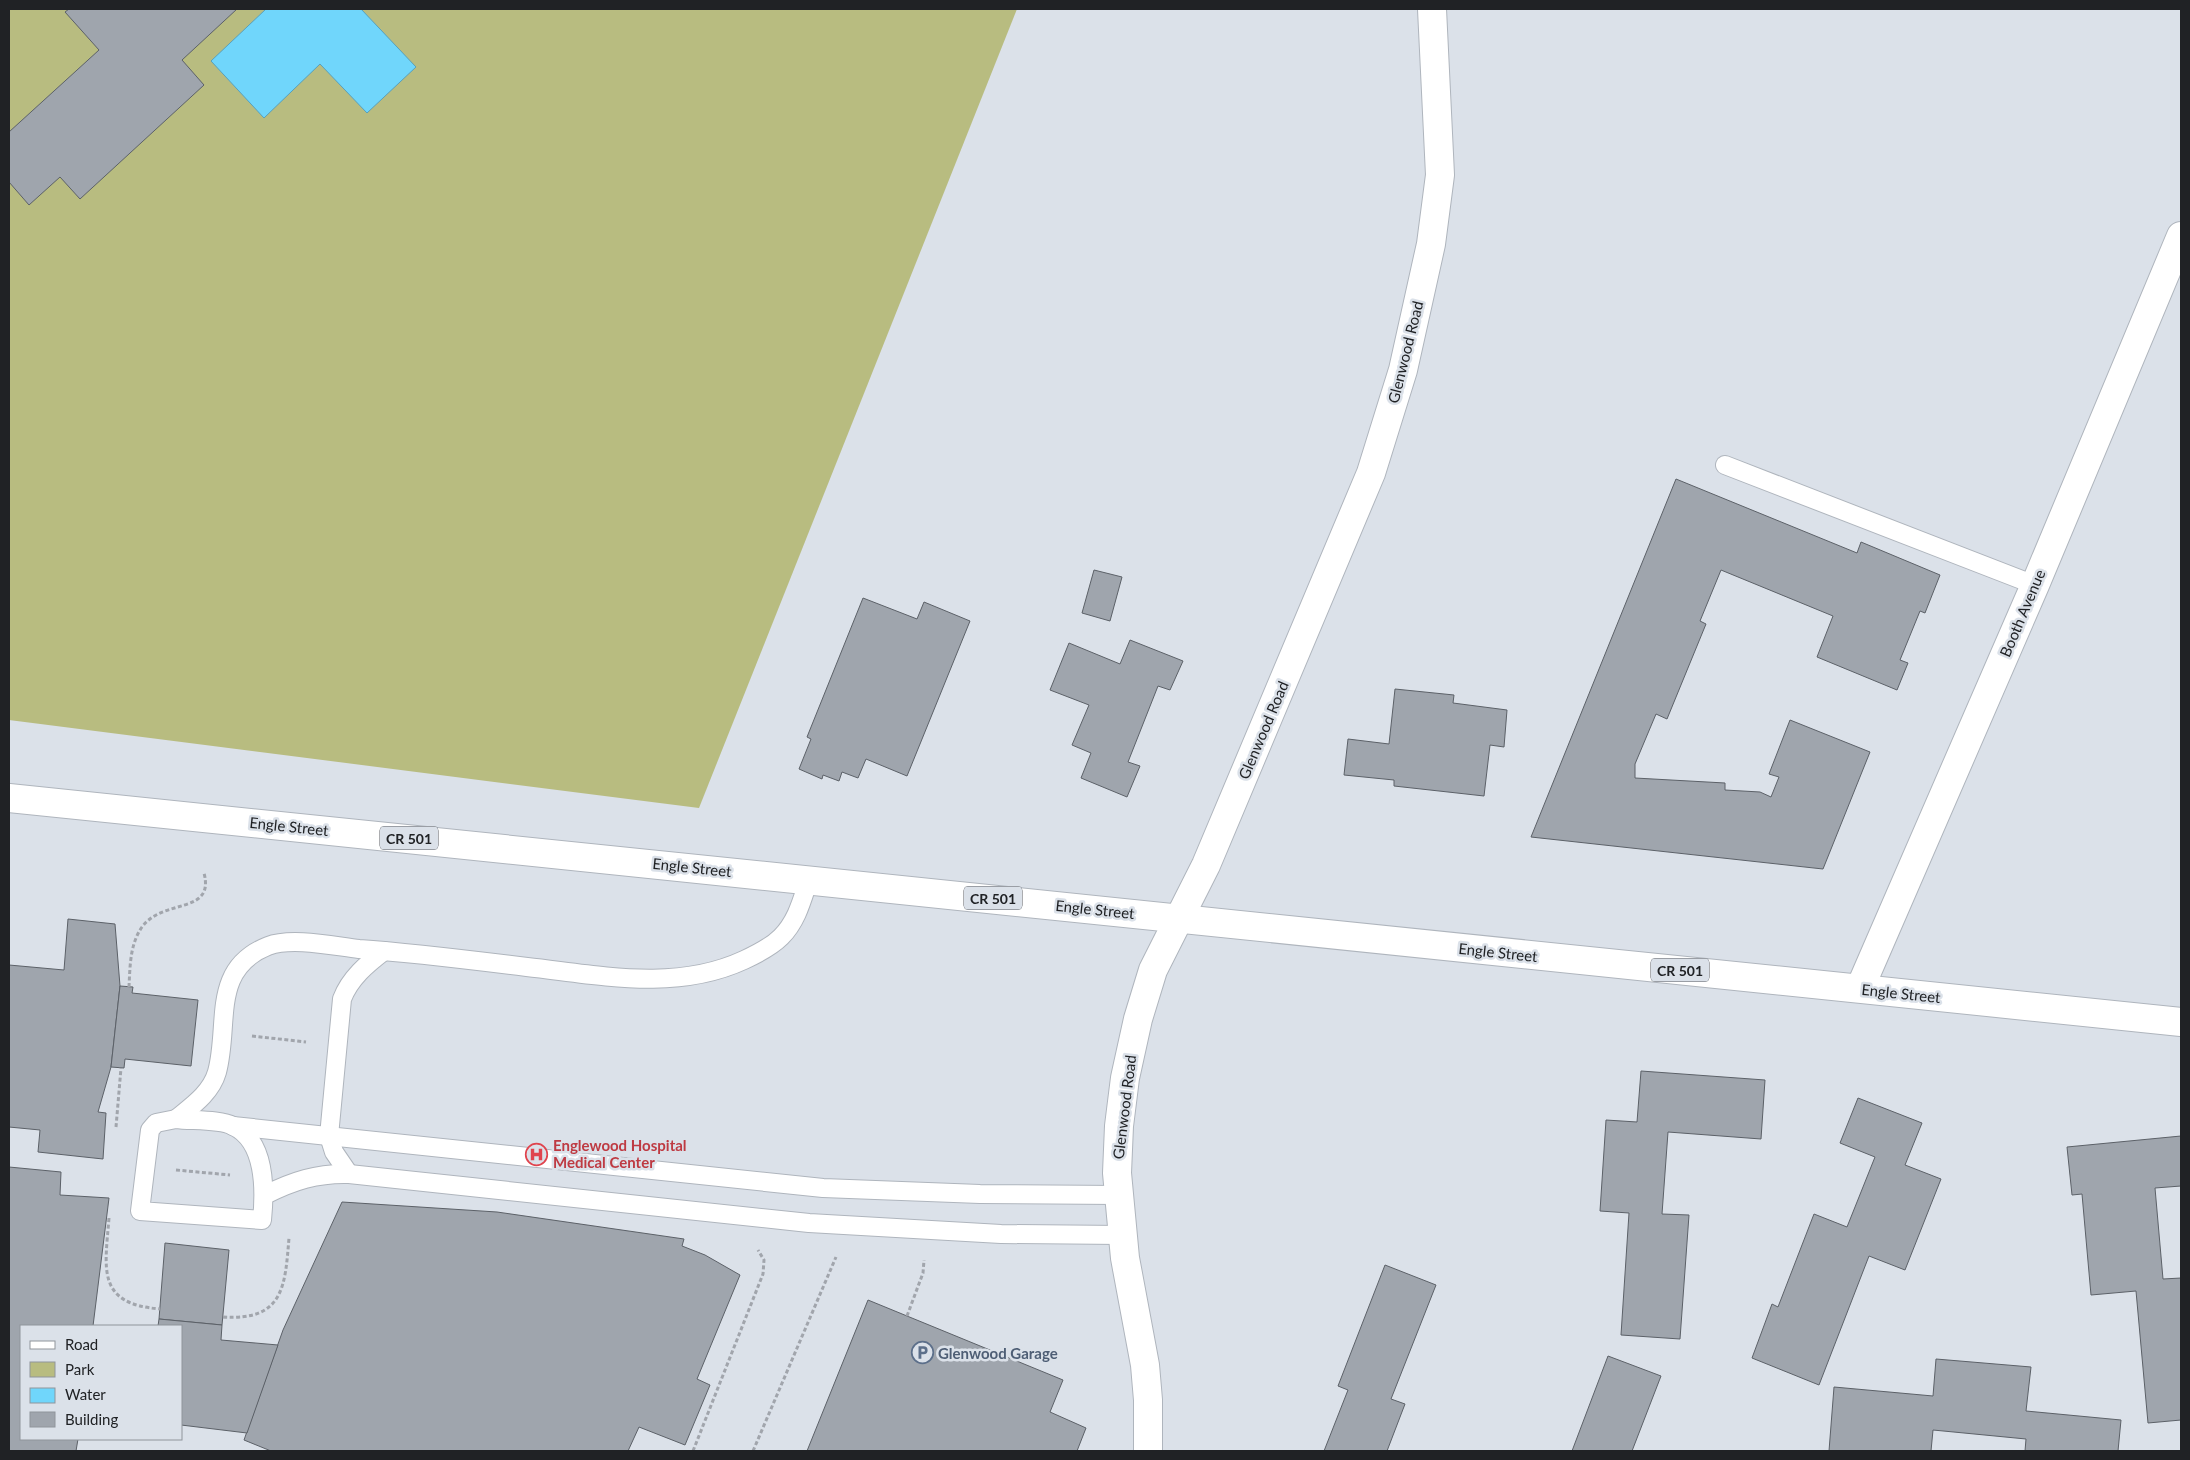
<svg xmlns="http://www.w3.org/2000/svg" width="2190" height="1460" font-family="Lato,sans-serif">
<rect width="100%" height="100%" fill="#dbe1e9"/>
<!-- green -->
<polygon fill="#b8bc80" points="9,9 1017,9 699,808 9,720"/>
<!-- water -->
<polygon fill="#70d6fb" stroke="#58a0bb" points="266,9 361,9 416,67 367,113 320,64 264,118 211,61"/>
<!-- building -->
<g fill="#9fa5ad" stroke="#5c6168">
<polygon points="69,9 237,9 182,60 204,85 80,199 60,177 29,205 9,182 9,132 99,50 65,12"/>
<polygon points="1676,479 1857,553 1861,542 1940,575 1925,613 1920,611 1900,660 1908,663 1897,690 1817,657 1833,616 1721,570 1700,621 1706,624 1667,719 1656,714 1635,764 1635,778 1725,783 1725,790 1760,792 1771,797 1779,777 1769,774 1790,720 1870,752 1823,869 1531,837"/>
<polygon points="1094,570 1122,577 1110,621 1082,613"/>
<polygon points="863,598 917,619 924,602 970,621 907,776 866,759 858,778 842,772 839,781 823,775 822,779 799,769 811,739 807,737"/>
<polygon points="1130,640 1183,661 1170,690 1158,686 1128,762 1140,766 1127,797 1081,778 1091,753 1072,745 1089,705 1050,690 1069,643 1120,664"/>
<polygon points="1395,689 1454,695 1453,703 1507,710 1504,747 1490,745 1484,796 1394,786 1394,780 1344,775 1348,739 1389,744"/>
<polygon points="68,919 115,924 120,986 111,1067 98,1112 106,1113 103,1159 38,1152 40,1130 9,1127 9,965 64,970"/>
<polygon points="120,986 133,987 132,993 198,1000 191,1066 125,1059 124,1068 111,1067"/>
<polygon points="1641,1071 1765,1080 1761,1139 1668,1132 1662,1214 1689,1215 1680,1339 1621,1335 1629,1213 1600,1211 1606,1120 1637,1122"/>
<polygon points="1858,1098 1922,1123 1905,1165 1941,1179 1905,1270 1869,1256 1819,1385 1752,1358 1772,1304 1778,1307 1814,1214 1847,1227 1875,1157 1840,1143"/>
<polygon points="2181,1136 2181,1186 2155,1188 2163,1279 2181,1278 2181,1420 2148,1423 2136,1291 2091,1295 2082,1194 2072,1195 2067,1147"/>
<polygon points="9,1167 61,1172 60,1195 109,1198 93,1326 21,1326 21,1439 78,1439 76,1451 9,1451"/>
<polygon points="342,1202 497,1212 684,1239 682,1246 705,1255 740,1275 697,1379 710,1385 685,1445 639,1427 628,1451 271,1451 244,1440 283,1330"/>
<polygon points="165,1243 229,1250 222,1325 159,1319"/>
<polygon points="1385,1265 1436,1285 1391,1399 1405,1404 1387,1451 1324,1451 1348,1390 1338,1386"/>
<polygon points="868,1300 1063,1380 1050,1412 1086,1428 1077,1451 807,1451"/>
<polygon points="159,1319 222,1325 221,1340 278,1345 247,1433 181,1425 181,1326 158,1326"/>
<polygon points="1608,1356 1661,1376 1632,1451 1572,1451"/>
<polygon points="1936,1359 2031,1367 2026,1411 2121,1420 2118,1451 2025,1451 2026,1439 1933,1430 1931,1451 1829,1451 1834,1387 1933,1396"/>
</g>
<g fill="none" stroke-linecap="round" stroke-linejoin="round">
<defs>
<g id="service">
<polyline points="1725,465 2035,585"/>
<path d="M176,1119C192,1106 211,1093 217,1072C230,1024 210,969 268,946C292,937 333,946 359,949C415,953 471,960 527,967C599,975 675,992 744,960C757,954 771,947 781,937C797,921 802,900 809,879"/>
<path d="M176,1119C191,1121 220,1119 233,1126C266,1141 265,1191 262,1220L140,1211L150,1130L156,1123Z"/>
<polyline points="233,1126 823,1188 980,1194 1119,1195"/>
<path d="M349,1174L334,1152L329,1136L342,999C350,978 367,964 384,951"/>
<path d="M265,1195C293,1181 317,1173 349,1174L809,1223L1001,1234L1122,1235"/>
</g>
<g id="minor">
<polyline points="1860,988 2035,585 2181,236"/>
<polyline points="1148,1451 1148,1400 1145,1365 1125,1258 1117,1173 1119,1126 1125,1078 1138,1019 1153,970 1206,865 1371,473 1403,370 1431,244 1440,175 1432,9"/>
</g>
<polyline id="primary" points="9,798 2181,1022"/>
</defs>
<!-- service casing -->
<use href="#service" stroke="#afb5bd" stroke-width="20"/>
<!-- minor casing -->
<use href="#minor" stroke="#afb5bd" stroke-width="30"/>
<!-- primary casing -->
<use href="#primary" stroke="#afb5bd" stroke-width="30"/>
<!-- path -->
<g stroke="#a1a5ac" stroke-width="3" stroke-dasharray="4 2.5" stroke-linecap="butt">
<path d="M129,987C130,966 130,944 142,927C163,898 215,915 204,873"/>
<polyline points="252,1036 306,1042"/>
<polyline points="116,1127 121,1068"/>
<polyline points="176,1170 230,1175"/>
<path d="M109,1218C105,1269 96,1304 160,1309"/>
<polyline points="907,1316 923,1273 924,1260"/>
<path d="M223,1317C284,1321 285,1286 289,1238"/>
<polyline points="693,1451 763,1274 764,1260 758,1250"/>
<polyline points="753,1451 836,1257"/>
</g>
<!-- service -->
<use href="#service" stroke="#fff" stroke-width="18"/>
<!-- minor -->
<use href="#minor" stroke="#fff" stroke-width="28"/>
<!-- primary -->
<use href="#primary" stroke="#fff" stroke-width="28"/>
</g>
<!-- icons -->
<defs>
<symbol id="hospital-ring" viewBox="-11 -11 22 22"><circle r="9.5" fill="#dbe1e9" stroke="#e0444e" stroke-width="1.5"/><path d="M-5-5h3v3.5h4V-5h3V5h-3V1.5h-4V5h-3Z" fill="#e0444e"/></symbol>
<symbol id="parking-ring" viewBox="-11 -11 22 22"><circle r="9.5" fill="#dbe1e9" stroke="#5c6f8a" stroke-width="1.5"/><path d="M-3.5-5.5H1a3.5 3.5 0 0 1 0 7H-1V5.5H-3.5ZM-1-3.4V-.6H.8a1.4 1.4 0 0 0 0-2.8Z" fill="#5c6f8a"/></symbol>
</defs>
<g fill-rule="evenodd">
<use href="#hospital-ring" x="524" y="1142" width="25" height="25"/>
<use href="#parking-ring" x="910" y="1340" width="25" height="25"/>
</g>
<g text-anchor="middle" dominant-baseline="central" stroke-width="5" stroke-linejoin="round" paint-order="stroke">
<!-- shield labels -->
<g fill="#dbe1e9" stroke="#585b60" stroke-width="1">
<rect x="380" y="826.5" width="58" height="23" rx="4"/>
<rect x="964" y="886.5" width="58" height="23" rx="4"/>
<rect x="1651" y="958.5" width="58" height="23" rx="4"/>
</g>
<g font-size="14" font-weight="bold" fill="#202225">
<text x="409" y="838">CR 501</text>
<text x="993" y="898">CR 501</text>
<text x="1680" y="970">CR 501</text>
</g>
<!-- street labels -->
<g font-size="15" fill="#202225" stroke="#dbe1e9">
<text transform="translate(1405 352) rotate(-76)">Glenwood Road</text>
<text transform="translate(2022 613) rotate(-67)">Booth Avenue</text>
<text transform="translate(1263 730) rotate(-67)">Glenwood Road</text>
<text transform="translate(289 826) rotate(6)">Engle Street</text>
<text transform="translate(692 867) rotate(6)">Engle Street</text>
<text transform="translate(1095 909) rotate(6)">Engle Street</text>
<text transform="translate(1498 952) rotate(6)">Engle Street</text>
<text transform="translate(1901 993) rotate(6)">Engle Street</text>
<text transform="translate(1124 1107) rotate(-83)">Glenwood Road</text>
</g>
<!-- health labels -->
<g font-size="15" font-weight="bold" fill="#be3a42" stroke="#dbe1e9" text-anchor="start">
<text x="553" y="1145">Englewood Hospital<tspan x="553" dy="17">Medical Center</tspan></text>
</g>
<!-- service labels -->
<g font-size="15" font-weight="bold" fill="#4e5e75" stroke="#dbe1e9" text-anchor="start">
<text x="938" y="1353">Glenwood Garage</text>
</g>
</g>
<!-- border -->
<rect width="2190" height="1460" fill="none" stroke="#202225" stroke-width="20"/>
<!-- legend -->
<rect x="20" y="1325" width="162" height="115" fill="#dbe1e9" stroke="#90959b"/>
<rect x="30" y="1341" width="25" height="8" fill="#ffffff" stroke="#90959b"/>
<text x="65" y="1350" font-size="15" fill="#202225">Road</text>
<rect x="30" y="1362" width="25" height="15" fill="#b8bc80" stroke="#90959b"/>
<text x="65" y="1375" font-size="15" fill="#202225">Park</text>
<rect x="30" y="1388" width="25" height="15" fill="#70d6fb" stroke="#90959b"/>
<text x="65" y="1400" font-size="15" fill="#202225">Water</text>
<rect x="30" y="1412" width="25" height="15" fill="#9fa5ad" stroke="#90959b"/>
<text x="65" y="1425" font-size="15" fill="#202225">Building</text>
</svg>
